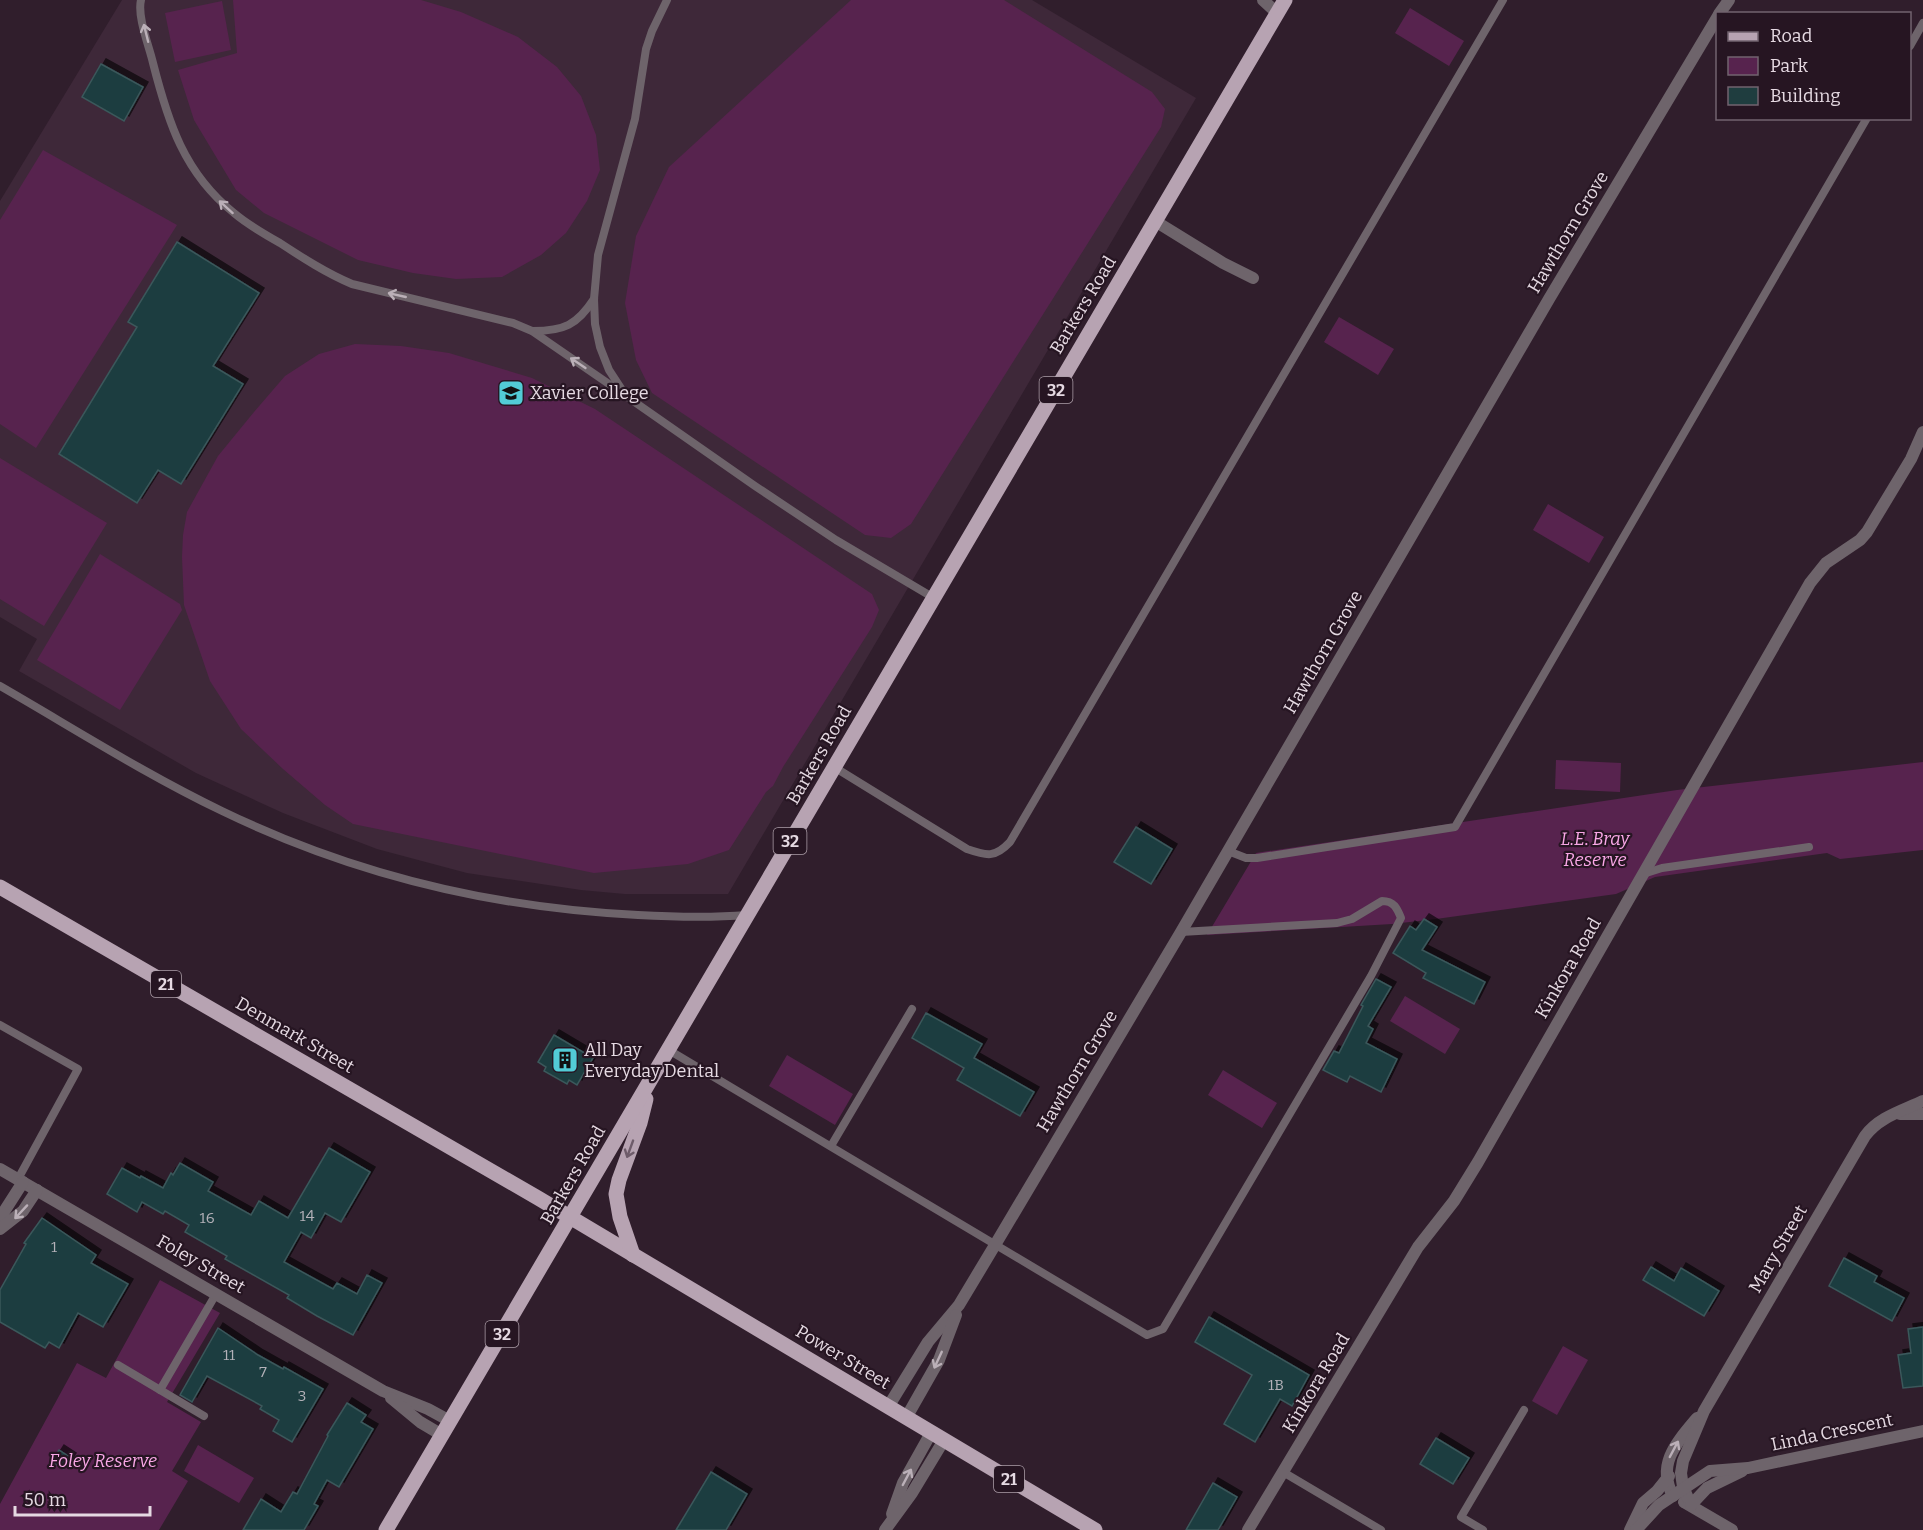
<svg xmlns="http://www.w3.org/2000/svg" width="1923" height="1530" font-family="Bitter,serif">
<defs>
<filter id="shadow"><feDropShadow dx="5" dy="-5" stdDeviation="0" flood-color="#0009"/></filter>
</defs>
<rect width="100%" height="100%" fill="#301e2c"/>
<!-- built -->
<polygon fill="#3e2839" points="122,0 1032,0 1196,98 728,894 625,894 581,890 467,873 377,849 283,813 196,773 19,671 37,639 0,617 0,201"/>
<!-- green -->
<g fill="#57234e">
<polygon points="233,0 421,0 461,12 518,37 557,67 581,96 596,135 600,170 587,201 566,233 541,255 502,277 456,279 413,273 358,260 264,213 236,190 194,120 178,70 237,53"/>
<polygon points="851,0 1004,0 1152,92 1165,109 1161,127 911,524 891,538 865,535 652,393 636,360 625,303 636,236 669,167"/>
<polygon points="222,1 231,50 175,62 165,13"/>
<polygon points="1410,8 1464,41 1449,66 1395,33"/>
<polygon points="43,150 177,225 36,448 0,424 0,220"/>
<polygon points="1339,317 1394,349 1378,375 1324,342"/>
<polygon points="355,344 401,346 449,353 532,378 595,409 872,594 879,610 872,627 783,767 773,786 766,792 729,850 688,864 594,873 353,824 325,805 283,769 241,729 210,681 184,605 182,557 183,535 187,512 218,456 254,412 285,376 319,354"/>
<polygon points="0,458 107,523 44,626 0,599"/>
<polygon points="1548,504 1604,537 1589,563 1533,530"/>
<polygon points="100,554 180,604 182,610 120,710 37,660"/>
<polygon points="1556,760 1621,763 1620,792 1555,789"/>
<polygon points="1923,762 1923,850 1840,859 1827,853 1655,877 1616,894 1436,919 1392,924 1207,935 1256,853 1677,790"/>
<polygon points="1405,996 1460,1029 1445,1054 1390,1021"/>
<polygon points="787,1055 853,1094 835,1125 769,1086"/>
<polygon points="1223,1070 1277,1103 1262,1128 1208,1095"/>
<polygon points="160,1280 220,1313 167,1402 201,1422 172,1471 188,1481 159,1530 0,1530 0,1504 77,1363 106,1378"/>
<polygon points="1563,1346 1588,1360 1557,1415 1532,1401"/>
<polygon points="198,1445 254,1478 239,1503 184,1471"/>
</g>
<!-- building -->
<g fill="#1f3d3f" stroke="#3a585b" stroke-width="1.5" filter="url(#shadow)">
<polygon points="101,64 143,87 124,121 82,97"/>
<polygon points="177,242 259,293 213,366 243,384 181,484 158,470 137,503 59,454 137,327 128,322"/>
<polygon points="1136,827 1172,849 1151,884 1114,862"/>
<polygon points="1424,919 1437,927 1422,950 1485,982 1474,1004 1423,978 1426,973 1393,953 1410,926 1416,930"/>
<polygon points="1376,979 1391,987 1368,1026 1373,1029 1366,1043 1397,1059 1381,1092 1350,1076 1347,1082 1323,1070 1334,1051 1339,1053 1363,1006 1361,1005"/>
<polygon points="926,1013 982,1044 974,1058 1034,1092 1020,1116 957,1080 964,1068 912,1038"/>
<polygon points="554,1035 593,1058 577,1085 569,1080 567,1084 544,1071 546,1067 538,1062"/>
<polygon points="329,1148 370,1172 341,1222 325,1213 311,1238 301,1232 284,1262 333,1289 337,1283 357,1294 367,1275 382,1283 353,1335 317,1316 287,1298 289,1295 225,1259 227,1256 185,1232 189,1225 165,1211 163,1214 142,1202 137,1212 107,1194 122,1168 140,1178 141,1176 163,1188 171,1173 173,1175 180,1163 213,1182 208,1191 251,1215 259,1201 288,1218"/>
<polygon points="42,1218 96,1255 91,1263 128,1284 103,1327 78,1313 59,1348 49,1342 45,1348 0,1322 0,1290 26,1244 24,1243"/>
<polygon points="1844,1258 1877,1276 1874,1282 1904,1298 1892,1321 1829,1286"/>
<polygon points="1651,1267 1674,1281 1681,1268 1719,1291 1704,1316 1643,1280"/>
<polygon points="1209,1317 1309,1375 1292,1406 1280,1399 1255,1442 1224,1424 1252,1375 1195,1342"/>
<polygon points="1923,1327 1923,1386 1903,1388 1898,1355 1911,1353 1908,1329"/>
<polygon points="218,1328 258,1355 283,1369 284,1367 323,1389 292,1442 273,1431 279,1420 260,1409 262,1406 207,1376 192,1402 180,1395"/>
<polygon points="347,1403 366,1415 361,1422 373,1429 339,1487 327,1480 314,1504 318,1506 304,1530 243,1530 261,1499 281,1512 293,1492 297,1494 328,1436 327,1435"/>
<polygon points="1436,1438 1469,1458 1453,1484 1420,1464"/>
<polygon points="59,1450 71,1458 63,1469 52,1461"/>
<polygon points="711,1472 747,1494 726,1530 676,1530"/>
<polygon points="1213,1483 1237,1497 1218,1530 1186,1530"/>
</g>
<g fill="none" stroke-linecap="round" stroke-linejoin="round">
<!-- service -->
<g stroke="#6e646b" stroke-width="8">
<path d="M141,0C137,16 149,46 153,63C168,122 184,173 234,213C248,225 264,234 280,243C303,258 326,273 352,284L513,323L532,331L622,393"/>
<polyline points="667,0 652,31 646,49 635,119 598,255 594,299 595,324 600,347 609,370 626,396 755,486 836,540 934,598"/>
<polyline points="1910,46 1923,23"/>
<path d="M533,331C564,331 577,325 594,299"/>
<path d="M0,686C73,728 145,774 222,811C352,874 494,908 638,915C674,917 710,918 747,915"/>
<path d="M834,767L967,849C987,856 995,858 1010,842L1503,0"/>
<polyline points="1228,851 1246,858 1257,858 1455,827 1867,118"/>
<polyline points="1643,874 1662,868 1809,847"/>
<polyline points="0,1025 78,1069 18,1179"/>
<path d="M667,1049L1147,1335L1163,1329L1371,976L1401,918C1397,908 1394,901 1382,901L1352,919L1337,923L1181,932"/>
<polyline points="831,1146 912,1009"/>
<polyline points="118,1365 204,1416"/>
<polyline points="160,1390 216,1294"/>
<polyline points="1283,1472 1381,1530"/>
<polyline points="1483,1530 1461,1517 1524,1410"/>
</g>
<!-- minor -->
<g stroke="#6e646b" stroke-width="12">
<polyline points="1719,14 1729,0"/>
<polyline points="1155,221 1223,263 1253,278"/>
<polyline points="1900,1114 1923,1114"/>
<polyline points="0,1169 383,1391 428,1409 450,1421"/>
<polyline points="0,1218 23,1182"/>
<polyline points="0,1229 23,1211 37,1190"/>
<polyline points="391,1398 420,1422 442,1435"/>
<polyline points="888,1407 928,1342 959,1305 995,1245 1181,932 1549,299 1718,16"/>
<polyline points="906,1418 939,1360 956,1315"/>
<path d="M1673,1496C1656,1464 1677,1442 1697,1418"/>
<polyline points="1684,1502 1732,1530"/>
<path d="M1691,1505L1683,1487L1681,1473L1683,1461L1704,1411L1865,1136C1879,1117 1902,1111 1923,1101"/>
<polyline points="1691,1505 1707,1488 1742,1471"/>
<polyline points="892,1514 903,1483 931,1433"/>
<polyline points="885,1530 912,1493 944,1440"/>
<polyline points="1248,1530 1418,1247 1454,1201 1478,1162 1810,583 1826,563 1860,540 1867,532 1911,459 1923,432"/>
<polyline points="1630,1530 1643,1503 1657,1491 1669,1476"/>
<polyline points="1636,1530 1659,1505 1710,1471 1748,1468 1923,1431"/>
</g>
<!-- tertiary -->
<polyline stroke="#6e646b" stroke-width="12" points="1263,0 1277,13"/>
<!-- primary -->
<g stroke="#b7a3b2" stroke-width="15">
<polyline points="0,887 538,1198 1095,1530"/>
<polyline points="633,1255 620,1217 616,1194 619,1180 640,1123 646,1099"/>
<polyline points="386,1530 1285,0"/>
</g>
</g>
<!-- one-way arrows -->
<defs><path id="oneway-shaft" d="M-6 0H5M1.5-3L5.5 0L1.5 3" fill="none" stroke-width="1.6" stroke-linecap="round" stroke-linejoin="round" transform="scale(1.5)"/></defs>
<g stroke="#bbb0b8">
<use href="#oneway-shaft" transform="translate(146 33) rotate(-104)"/>
<use href="#oneway-shaft" transform="translate(226 207) rotate(-138)"/>
<use href="#oneway-shaft" transform="translate(397 295) rotate(-167)"/>
<use href="#oneway-shaft" transform="translate(578 363) rotate(-146)"/>
<use href="#oneway-shaft" transform="translate(21 1212) rotate(133)"/>
<use href="#oneway-shaft" transform="translate(938 1360) rotate(115)"/>
<use href="#oneway-shaft" transform="translate(1674 1449) rotate(-62)"/>
<use href="#oneway-shaft" transform="translate(907 1477) rotate(-62)"/>
</g>
<use stroke="#6e5c6a" href="#oneway-shaft" transform="translate(630 1149) rotate(110)"/>
<!-- icons -->
<defs>
<symbol id="school-square" viewBox="-11 -11 22 22"><rect x="-9" y="-9" width="18" height="18" rx="4" fill="#52ccd6" stroke="#261522"/><path d="M0-5L7-2L0 1L-7-2ZM-4 1L0 2.5L4 1V4Q0 6-4 4Z" fill="#111"/></symbol>
<symbol id="building-square" viewBox="-11 -11 22 22"><rect x="-9" y="-9" width="18" height="18" rx="4" fill="#52ccd6" stroke="#261522"/><path d="M-4-6H4V6H1V3H-1V6H-4ZM-2.5-4.3h1.7v1.8h-1.7ZM.8-4.3h1.7v1.8H.8ZM-2.5-1h1.7V.8h-1.7ZM.8-1h1.7V.8H.8Z" fill="#111"/></symbol>
</defs>
<g fill-rule="evenodd">
<use href="#school-square" x="496" y="378" width="30" height="30"/>
<use href="#building-square" x="550" y="1045" width="30" height="30"/>
</g>
<g text-anchor="middle" dominant-baseline="central" stroke-width="4.5" stroke-linejoin="round" paint-order="stroke">
<!-- number labels -->
<g font-size="15" fill="#b4b2b9">
<text x="307" y="1216">14</text>
<text x="207" y="1218">16</text>
<text x="54" y="1247">1</text>
<text x="229" y="1355">11</text>
<text x="263" y="1372">7</text>
<text x="1276" y="1385">1B</text>
<text x="302" y="1396">3</text>
</g>
<!-- shield labels -->
<g fill="#261522" stroke="#ac9ea8" stroke-width="1.5">
<rect x="1039.5" y="377" width="33" height="26" rx="4.5"/>
<rect x="773.5" y="828" width="33" height="26" rx="4.5"/>
<rect x="151" y="971" width="30" height="26" rx="4.5"/>
<rect x="485.5" y="1321" width="33" height="26" rx="4.5"/>
<rect x="994" y="1466" width="30" height="26" rx="4.5"/>
</g>
<g font-size="16" font-weight="bold" fill="#e5d9e2">
<text x="1056" y="390">32</text>
<text x="790" y="841">32</text>
<text x="166" y="984">21</text>
<text x="502" y="1334">32</text>
<text x="1009" y="1479">21</text>
</g>
<!-- street labels -->
<g font-size="18" fill="#e5d9e2" stroke="#261522">
<text transform="translate(1568 232) rotate(-59)">Hawthorn Grove</text>
<text transform="translate(1083 305) rotate(-59)">Barkers Road</text>
<text transform="translate(1323 652) rotate(-60)">Hawthorn Grove</text>
<text transform="translate(819 755) rotate(-60)">Barkers Road</text>
<text transform="translate(1568 968) rotate(-60)">Kinkora Road</text>
<text transform="translate(295 1035) rotate(30)">Denmark Street</text>
<text transform="translate(1077 1071) rotate(-59)">Hawthorn Grove</text>
<text transform="translate(573 1175) rotate(-60)">Barkers Road</text>
<text transform="translate(1778 1249) rotate(-60)">Mary Street</text>
<text transform="translate(201 1264) rotate(30)">Foley Street</text>
<text transform="translate(843 1357) rotate(31)">Power Street</text>
<text transform="translate(1316 1383) rotate(-59)">Kinkora Road</text>
<text transform="translate(1832 1432) rotate(-12)">Linda Crescent</text>
</g>
<!-- poi labels -->
<g font-size="18" fill="#e5d9e2" stroke="#261522" text-anchor="start">
<text x="530" y="393">Xavier College</text>
<text x="584" y="1050">All Day<tspan x="584" dy="21">Everyday Dental</tspan></text>
</g>
<!-- park labels -->
<g font-size="18" font-style="italic" fill="#f9a7e6" stroke="#261522">
<text x="1595" y="839">L.E. Bray<tspan x="1595" dy="21">Reserve</tspan></text>
<text x="103" y="1461">Foley Reserve</text>
</g>
</g>
<!-- legend -->
<rect x="1716" y="12" width="195" height="108" fill="#261522" stroke="#72636f" stroke-width="1.5"/>
<rect x="1728" y="32" width="30" height="9" fill="#b7a3b2" stroke="#72636f" stroke-width="1.5"/>
<text x="1770" y="42" font-size="18" fill="#e5d9e2">Road</text>
<rect x="1728" y="57" width="30" height="18" fill="#57234e" stroke="#72636f" stroke-width="1.5"/>
<text x="1770" y="72" font-size="18" fill="#e5d9e2">Park</text>
<rect x="1728" y="87" width="30" height="18" fill="#1f3d3f" stroke="#72636f" stroke-width="1.5"/>
<text x="1770" y="102" font-size="18" fill="#e5d9e2">Building</text>
<!-- scale -->
<path d="M15 1506v9h135v-9" fill="none" stroke="#e5d9e2" stroke-width="3"/>
<text x="24" y="1506" font-size="18" fill="#e5d9e2" stroke="#261522" stroke-width="4.5" paint-order="stroke">50 m</text>
</svg>
